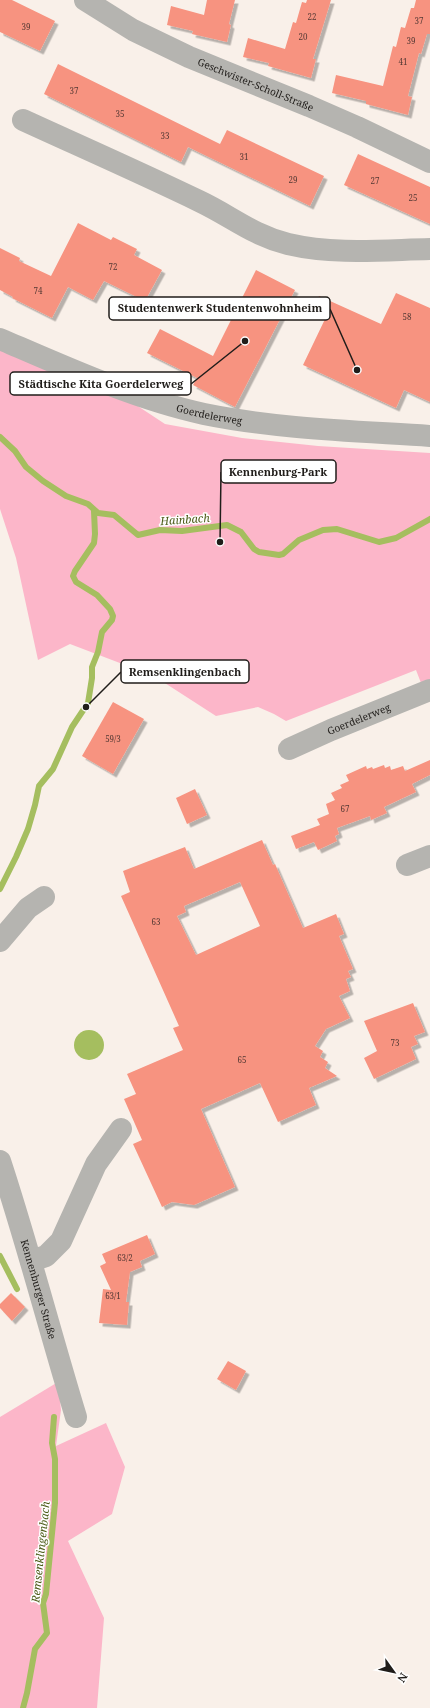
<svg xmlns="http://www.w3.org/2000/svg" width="430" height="1708" font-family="'Noto Serif',serif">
<defs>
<filter id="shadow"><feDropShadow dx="3.5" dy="3.5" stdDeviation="0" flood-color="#0004"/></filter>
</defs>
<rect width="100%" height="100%" fill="#f9f0e9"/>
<!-- green -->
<g fill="#fcb6c9">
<polygon points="0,350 124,397 165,424 242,438 318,446 430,453 430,680 421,683 416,670 286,721 274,714 258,707 216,716 154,676 70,644 38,660 16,558 0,509"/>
<polygon points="58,1382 61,1410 56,1446 106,1423 125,1467 112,1514 68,1541 104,1618 97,1708 0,1708 0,1417"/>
</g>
<!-- water -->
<circle fill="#a5be5f" cx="89" cy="1045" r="15"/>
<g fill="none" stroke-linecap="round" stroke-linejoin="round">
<!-- stream -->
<g stroke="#a5be5f" stroke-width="6">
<polyline points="0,437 15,451 26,467 43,481 66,496 88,504 98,513 114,515 138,535 160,530 182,531 227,525 241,532 254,549 259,552 279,555 283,554 299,540 323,530 337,529 379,542 396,538 430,519"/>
<polyline points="0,889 16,857 28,829 35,805 39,786 53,769 72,727 88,703 92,678 92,667 98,652 102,632 112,620 113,616 110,609 97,595 76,582 73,576 75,571 94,543 95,534 94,511"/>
<polyline points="0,1256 17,1289"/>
<polyline points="23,1708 27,1693 35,1649 47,1633 43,1603 46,1594 55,1503 55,1459 52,1443 54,1417"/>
</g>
</g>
<!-- building -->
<g fill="#f79380" fill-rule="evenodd" filter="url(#shadow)">
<polygon points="0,0 12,0 55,21 40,51 0,32"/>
<polygon points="207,0 235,0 229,24 231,25 227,42 192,34 193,31 167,25 171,6 204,15"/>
<polygon points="307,0 331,0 313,59 316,59 311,78 268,66 269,63 243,57 248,38 285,49 293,22 296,23 302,2 306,3"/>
<polygon points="416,0 430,0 430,34 427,34 421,54 419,53 408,96 412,97 408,115 366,104 366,101 332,93 336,75 383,86 393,46 396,47 401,27 405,28 411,8 414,8"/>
<polygon points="58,64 220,144 227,130 324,176 310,206 188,147 181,162 44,94"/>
<polygon points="358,154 430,187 430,224 344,185"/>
<polygon points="78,223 111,240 113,237 137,249 134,255 162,270 145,301 104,281 93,300 68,287 52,318 12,298 13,297 0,290 0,248 20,258 19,261 51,276"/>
<polygon points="256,270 295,290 235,407 193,385 197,378 147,353 160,329 213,356"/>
<polygon points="396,293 430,308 430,402 404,390 396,408 303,365 326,317 312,311 319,296 381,324"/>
<polygon points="113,702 144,719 113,774 82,756"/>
<polygon points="430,760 430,775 412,784 416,792 384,807 387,813 371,820 370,816 337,828 339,834 335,836 337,841 318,850 314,842 296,849 291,836 320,825 317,819 329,814 326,804 335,800 331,793 342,788 340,785 349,781 346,775 366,766 367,769 372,767 373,769 384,765 385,768 390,766 391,770 403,766 405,771"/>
<polygon points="195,789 207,815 187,824 176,798"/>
<path d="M262,840L273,865L275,864L303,928L336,914L344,934L339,936L353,969L348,971L351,977L346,979L350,991L339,996L350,1018L326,1029L315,1046L323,1051L320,1057L328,1062L325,1068L337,1076L309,1088L316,1105L278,1122L260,1083L201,1109L235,1187L194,1205L172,1202L162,1207L133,1144L142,1140L124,1099L136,1094L127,1074L183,1050L173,1028L179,1026L121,896L130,892L123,871L185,847L194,869ZM240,882L260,926L196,955L177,916L186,912L184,906Z"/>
<polygon points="413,1003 425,1032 414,1036 418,1044 411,1047 416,1059 374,1079 364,1058 377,1051 364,1021"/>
<polygon points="147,1235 155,1254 140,1261 142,1267 130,1272 126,1302 129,1302 127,1325 99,1323 103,1289 111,1290 100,1266 106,1263 102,1254"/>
<polygon points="11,1293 25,1307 12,1321 0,1308 0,1304"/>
<polygon points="228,1361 246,1371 236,1390 217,1379"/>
</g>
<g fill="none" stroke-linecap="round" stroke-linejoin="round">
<!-- minor -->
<g stroke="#b5b4b0" stroke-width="22">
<path id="s1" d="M85,0L133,30L189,57L309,106L357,127L430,162"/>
<path d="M23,120C82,147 141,173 199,201C231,216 252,235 288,244C335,255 383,250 430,249"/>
<path id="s2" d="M0,339C65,367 135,399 204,414C278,429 355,431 430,436"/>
<path id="s3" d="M289,749L331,730L430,690"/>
<polyline points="407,865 430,856"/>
<polyline points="0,941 28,908 44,897"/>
<path id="s4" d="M0,1161C28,1246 50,1332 76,1417"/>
<polyline points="31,1261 46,1256 61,1241 96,1164 121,1129"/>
</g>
</g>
<g text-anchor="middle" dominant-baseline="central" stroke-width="3" stroke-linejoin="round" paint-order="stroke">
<!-- number labels -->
<g font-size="8" fill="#563a34">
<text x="312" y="16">22</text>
<text x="419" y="20">37</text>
<text x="26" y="26">39</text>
<text x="303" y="36">20</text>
<text x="411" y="40">39</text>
<text x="403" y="61">41</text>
<text x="74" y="90">37</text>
<text x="120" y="113">35</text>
<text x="165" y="135">33</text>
<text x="244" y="156">31</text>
<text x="293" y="179">29</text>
<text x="375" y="180">27</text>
<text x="413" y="197">25</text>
<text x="113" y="266">72</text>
<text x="38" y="290">74</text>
<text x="407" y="316">58</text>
<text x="113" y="738">59/3</text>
<text x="345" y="808">67</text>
<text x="156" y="921">63</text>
<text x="395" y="1042">73</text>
<text x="242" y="1059">65</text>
<text x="125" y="1257">63/2</text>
<text x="113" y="1295">63/1</text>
</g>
<!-- street labels -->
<g font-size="10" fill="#201d1a" stroke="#fff">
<text stroke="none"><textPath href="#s1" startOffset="191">Geschwister-Scholl-Straße</textPath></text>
<text stroke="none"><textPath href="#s2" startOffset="223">Goerdelerweg</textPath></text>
<text stroke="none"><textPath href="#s3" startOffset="76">Goerdelerweg</textPath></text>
<text stroke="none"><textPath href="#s4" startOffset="134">Kennenburger Straße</textPath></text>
</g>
<!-- water labels -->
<g font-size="11" font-style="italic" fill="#4c5b18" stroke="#fff">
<text transform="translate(185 519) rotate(-4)">Hainbach</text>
<text transform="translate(40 1552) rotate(-84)">Remsenklingenbach</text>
</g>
</g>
<!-- callouts -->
<path fill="none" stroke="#201d1a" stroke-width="1.5" d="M357 370L330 309M245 341L191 384M220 542L221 472M86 707L121 672"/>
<g fill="#201d1a" stroke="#fff" stroke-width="1.5">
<circle cx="357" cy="370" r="4"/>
<circle cx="245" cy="341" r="4"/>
<circle cx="220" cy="542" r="4"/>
<circle cx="86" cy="707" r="4"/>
</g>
<g fill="#fff" stroke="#201d1a" stroke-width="1.5">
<rect x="109" y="297" width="221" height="23" rx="4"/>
<rect x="10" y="372" width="181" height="23" rx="4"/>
<rect x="221" y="460" width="115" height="23" rx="4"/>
<rect x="121" y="660" width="128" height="23" rx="4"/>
</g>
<g font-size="11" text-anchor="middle" font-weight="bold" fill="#201d1a">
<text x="220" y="312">Studentenwerk Studentenwohnheim</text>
<text x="101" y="388">Städtische Kita Goerdelerweg</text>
<text x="278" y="476">Kennenburg-Park</text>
<text x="185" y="676">Remsenklingenbach</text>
</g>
<!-- north arrow -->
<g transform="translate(394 1672) rotate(123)" stroke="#ffffff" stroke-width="3" paint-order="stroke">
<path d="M0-3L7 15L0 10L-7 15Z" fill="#201d1a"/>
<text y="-6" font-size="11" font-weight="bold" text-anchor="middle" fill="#201d1a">N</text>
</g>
</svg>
